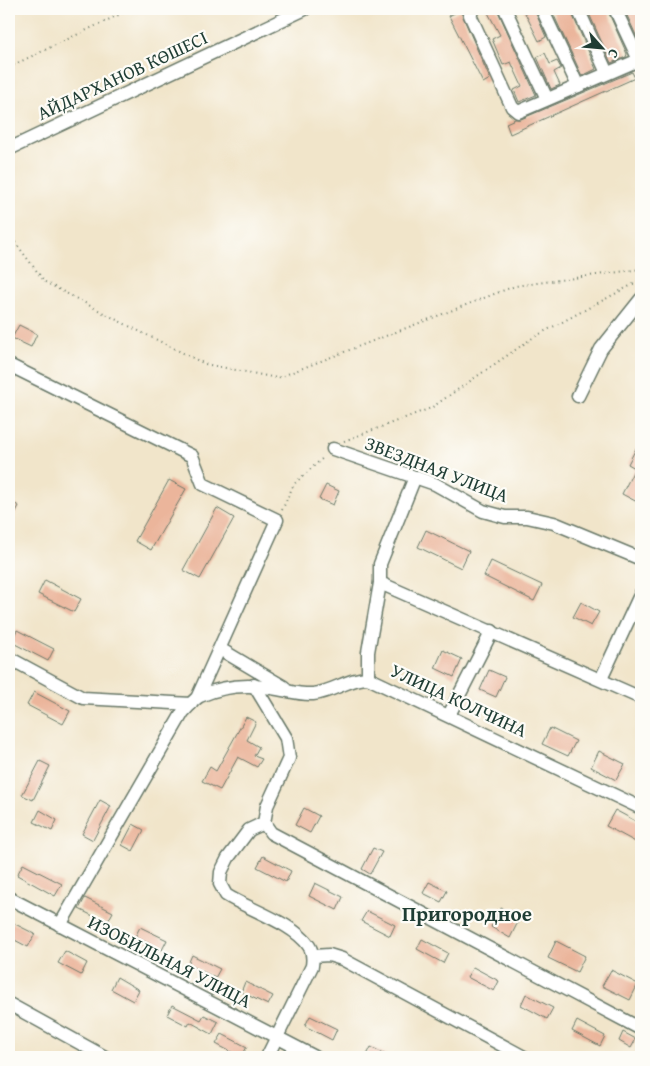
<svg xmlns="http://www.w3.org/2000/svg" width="650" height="1066" font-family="'Gentium Book Plus',serif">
<rect width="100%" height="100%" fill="#fdfcf7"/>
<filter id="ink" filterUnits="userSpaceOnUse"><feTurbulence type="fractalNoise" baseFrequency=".02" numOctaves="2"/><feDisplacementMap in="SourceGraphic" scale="10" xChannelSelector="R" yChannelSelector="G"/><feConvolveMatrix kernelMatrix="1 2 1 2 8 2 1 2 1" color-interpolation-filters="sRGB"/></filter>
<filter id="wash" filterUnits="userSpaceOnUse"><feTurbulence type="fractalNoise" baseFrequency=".0096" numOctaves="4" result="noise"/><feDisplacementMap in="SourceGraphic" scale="20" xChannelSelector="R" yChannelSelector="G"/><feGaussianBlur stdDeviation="1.12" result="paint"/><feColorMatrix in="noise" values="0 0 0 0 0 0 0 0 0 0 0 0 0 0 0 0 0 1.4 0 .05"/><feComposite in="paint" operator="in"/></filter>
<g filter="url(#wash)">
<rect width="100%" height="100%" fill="#f1e5ca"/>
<g id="blocks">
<!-- building -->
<g fill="#ebb59b">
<polygon points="486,9 497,9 536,95 519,102 514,90 522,86 511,62 503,65 492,39 500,35"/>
<polygon points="523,9 534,9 546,37 539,41"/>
<polygon points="551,9 570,9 596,69 582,76"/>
<polygon points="587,9 607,9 627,54 626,57 611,63"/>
<polygon points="624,9 641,9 641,46"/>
<polygon points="460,10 490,79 483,83 449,16"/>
<polygon points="545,53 550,64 557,61 561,68 554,72 560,85 551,89 537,57"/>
<polygon points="632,72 635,78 510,134 506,123 515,119 521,119"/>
<polygon points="19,325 37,334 31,347 12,338"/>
<polygon points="641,439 641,504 622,494 635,468 628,464"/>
<polygon points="169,480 186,489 151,550 135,541"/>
<polygon points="326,485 339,491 333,505 319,499"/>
<polygon points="9,501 19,506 9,525"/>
<polygon points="217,508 234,518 200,579 183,570"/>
<polygon points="426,530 469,551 461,568 418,547"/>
<polygon points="491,561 542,585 534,601 484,576"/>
<polygon points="45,580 81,599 74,612 38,594"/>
<polygon points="581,602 599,612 591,626 573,617"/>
<polygon points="17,630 54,649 48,661 11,642"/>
<polygon points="443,650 462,659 454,677 435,668"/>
<polygon points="489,670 505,677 496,697 480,690"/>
<polygon points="34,692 70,711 63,724 27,705"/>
<polygon points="246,717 256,722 247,740 259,747 254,756 262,759 257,767 238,757 220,790 202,781 210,767 216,771"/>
<polygon points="550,728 576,741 568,756 542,744"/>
<polygon points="599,751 625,764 616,780 591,767"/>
<polygon points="40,761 50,766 33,800 22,795"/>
<polygon points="100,800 111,806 93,840 82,834"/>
<polygon points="304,808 319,816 310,833 295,825"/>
<polygon points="40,810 57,820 52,831 34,822"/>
<polygon points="615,810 641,824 641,845 606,826"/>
<polygon points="133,824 144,830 133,851 122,845"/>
<polygon points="373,848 382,852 370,874 362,869"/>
<polygon points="263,856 291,871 286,882 257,867"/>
<polygon points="23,864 62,884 55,896 17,875"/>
<polygon points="429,882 447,891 441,902 423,893"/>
<polygon points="315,883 343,897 337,910 309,896"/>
<polygon points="85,898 113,912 107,923 79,909"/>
<polygon points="501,908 520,918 510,938 491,927"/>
<polygon points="367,911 395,925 390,936 361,921"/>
<polygon points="9,921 35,934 28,947 9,937"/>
<polygon points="140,927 167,940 162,950 135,937"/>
<polygon points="422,939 448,953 443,963 417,949"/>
<polygon points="556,941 585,956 577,972 548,958"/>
<polygon points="65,951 87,963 81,975 58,963"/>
<polygon points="192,955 220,969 215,978 188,964"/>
<polygon points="473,967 499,981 494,991 467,977"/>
<polygon points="611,970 638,984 630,1000 602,986"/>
<polygon points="117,977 139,990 133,1001 111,989"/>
<polygon points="245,982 273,996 268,1005 241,992"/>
<polygon points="526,994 553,1008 547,1019 521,1005"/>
<polygon points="172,1005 201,1020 204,1015 218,1022 212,1034 190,1022 188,1026 167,1015"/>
<polygon points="310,1016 337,1029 332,1040 305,1026"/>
<polygon points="577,1021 605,1036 600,1046 572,1031"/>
<polygon points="623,1032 636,1039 631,1048 619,1041"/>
<polygon points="222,1034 247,1047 241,1057 216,1044"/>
<polygon points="371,1047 391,1057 366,1057"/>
</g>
</g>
</g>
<g filter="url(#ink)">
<use href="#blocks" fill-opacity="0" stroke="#687868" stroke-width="1"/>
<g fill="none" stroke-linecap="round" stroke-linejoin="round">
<defs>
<g id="minor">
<polyline points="473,9 470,15 512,107 518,112 641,59"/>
<polyline points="505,9 547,99"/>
<polyline points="542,9 578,86"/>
<polyline points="578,9 607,73"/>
<polyline points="615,9 639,60"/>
<polyline points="9,149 305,9"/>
<polyline points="9,365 192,456 203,484 277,520 198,696"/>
<polyline points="578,396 601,349 641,299"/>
<polyline points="333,449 435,484 483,511 505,517 527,517 554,523 641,559"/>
<polyline points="380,583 641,698"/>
<polyline points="220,649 284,687"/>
<polyline points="9,658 83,698 191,704"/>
<polyline points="368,678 368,652 380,583 380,564 415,477"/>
<polyline points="601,679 641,593"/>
<polyline points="254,685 286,738 289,758 267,806 264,823 271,833 641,1029"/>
<polyline points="449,715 492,631"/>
<path d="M264,823L249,830L228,858L221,872L220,884L226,895C250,910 293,923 309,946C313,952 313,959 312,966L267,1057"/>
<polyline points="9,898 315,1057"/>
<path d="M60,925L183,712C188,707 194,699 200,696C222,686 248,684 272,688C286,690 299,695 313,694C333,692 349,678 368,678L641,808"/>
<polyline points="313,956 329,955 342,959 524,1057"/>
<polyline points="9,1004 105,1057"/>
</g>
</defs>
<!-- minor casing -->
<use href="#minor" stroke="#687868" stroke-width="15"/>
<!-- path -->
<g stroke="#687868" stroke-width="2" stroke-dasharray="1 4" stroke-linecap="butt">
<polyline points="9,67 131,9"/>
<polyline points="9,234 45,282 119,321 205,364 277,378 515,286 641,269"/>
<polyline points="344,441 431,408 534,337 641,280"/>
<polyline points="282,510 294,484 324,457"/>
</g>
<!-- minor -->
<use href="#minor" stroke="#fff" stroke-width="12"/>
</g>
</g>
<g text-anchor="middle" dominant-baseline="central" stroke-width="4.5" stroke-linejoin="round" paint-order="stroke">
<!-- street labels -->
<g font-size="19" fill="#1f3d34" stroke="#fdfcf7">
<text transform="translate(122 75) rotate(-25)">АЙДАРХАНОВ КӨШЕСІ</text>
<text transform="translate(437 469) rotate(21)">ЗВЕЗДНАЯ УЛИЦА</text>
<text transform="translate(459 700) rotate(25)">УЛИЦА КОЛЧИНА</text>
<text transform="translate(170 961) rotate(27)">ИЗОБИЛЬНАЯ УЛИЦА</text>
</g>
<!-- quarter labels -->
<g font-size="21" font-weight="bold" fill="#1f3d34" stroke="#fdfcf7">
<text x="467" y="913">Пригородное</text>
</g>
</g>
<!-- margin -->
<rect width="650" height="1066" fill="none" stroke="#fdfcf7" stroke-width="30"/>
<!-- north arrow -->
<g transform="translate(602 48) rotate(117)" stroke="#fdfcf7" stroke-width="4" paint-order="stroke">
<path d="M0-4L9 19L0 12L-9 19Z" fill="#1f3d34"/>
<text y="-8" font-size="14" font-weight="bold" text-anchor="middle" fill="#1f3d34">С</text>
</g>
</svg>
